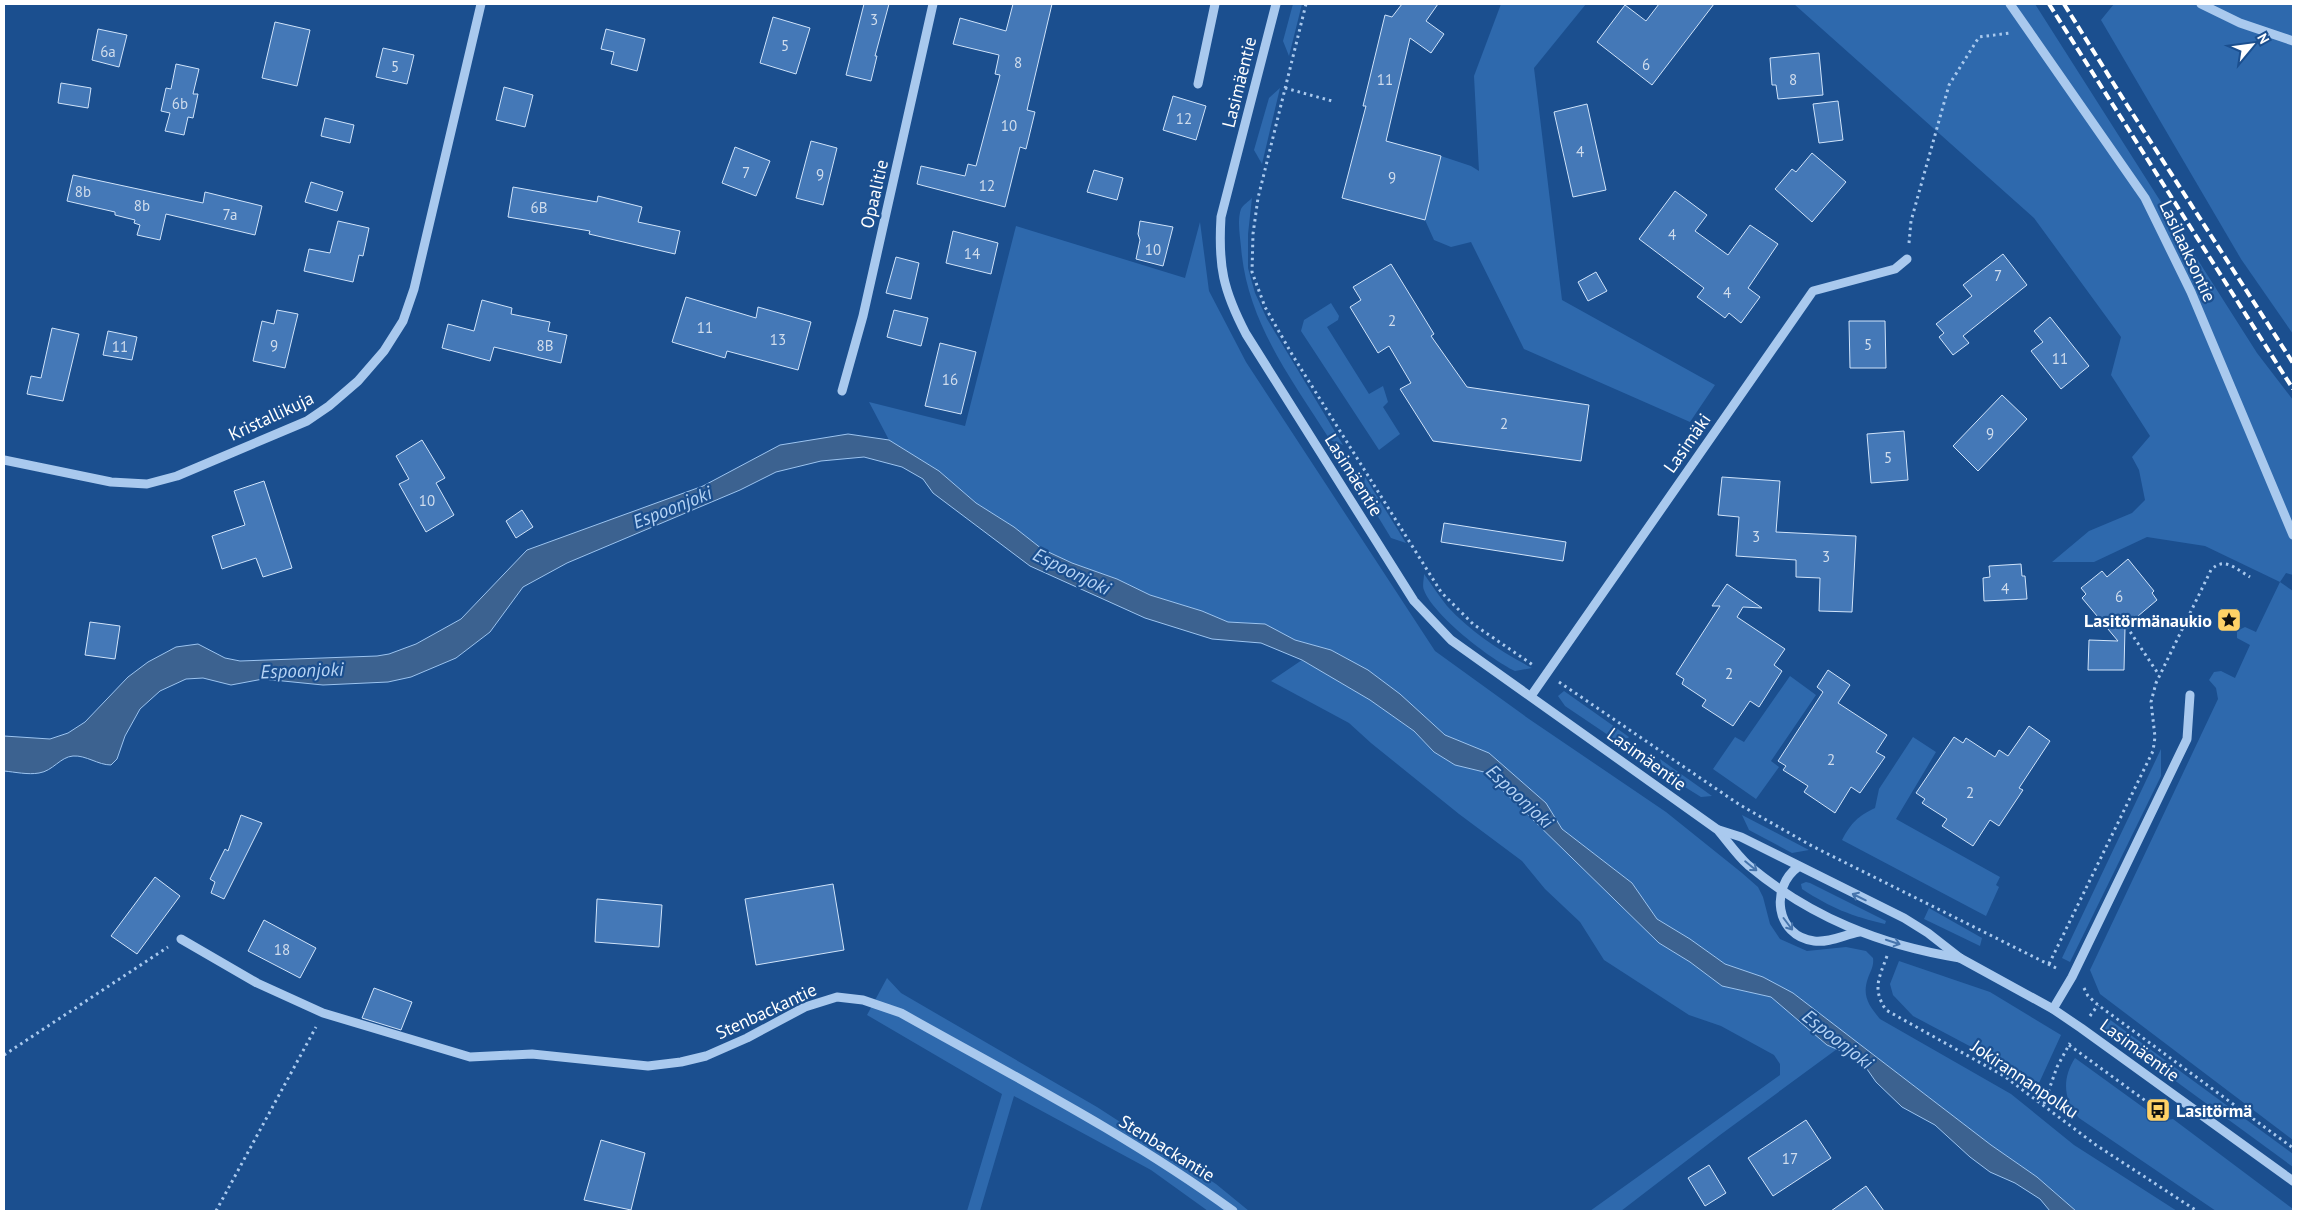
<svg xmlns="http://www.w3.org/2000/svg" width="2297" height="1215" font-family="'PT Sans',sans-serif">
<rect width="100%" height="100%" fill="#1b4f8f"/>
<!-- green -->
<g fill="#2e69ad">
<polygon points="1293,4 1302,4 1289,56 1283,41"/>
<polygon points="1501,4 1586,4 1534,68 1562,300 1715,385 1690,422 1524,349 1471,242 1451,247 1434,240 1425,220 1441,156 1471,166 1479,171 1474,76"/>
<polygon points="1794,4 2035,4 2257,353 2293,400 2293,575 2286,573 2280,582 2293,591 2293,1140 2100,994 2090,970 2218,699 2216,688 2209,680 2214,672 2221,671 2235,678 2250,645 2237,638 2237,631 2245,627 2256,632 2280,582 2205,546 2147,537 2094,562 2052,562 2089,531 2132,513 2145,500 2139,470 2132,457 2150,436 2111,375 2121,337 2034,218"/>
<polygon points="2114,4 2293,4 2293,334 2241,259 2101,20"/>
<polygon points="1280,88 1262,164 1254,150 1269,98"/>
<path d="M1252,198L1248,234V268L1255,293L1267,319L1343,445L1330,440C1291,378 1247,322 1241,247C1240,236 1237,220 1241,209C1243,205 1249,201 1252,198Z"/>
<path d="M1200,222L1209,291L1246,362L1435,651L1529,719L1666,812L1742,873L1758,887L1763,897L1770,924L1780,939L1807,951L1846,947L1866,951L1873,958C1874,966 1871,970 1868,978C1862,995 1868,1005 1880,1019L2011,1094L2074,1145L2177,1211H2076L2037,1177L1991,1145L1793,993L1763,977L1725,964L1690,939L1657,919L1632,883L1562,829L1546,803L1489,753L1445,735L1400,694L1368,670L1331,650L1295,640L1265,624L1228,622L1202,611L1150,595L1117,579L1072,563L1042,549L1014,527L976,503L939,471L889,440L869,402L965,426L1016,226L1185,278Z"/>
<polygon points="1331,303 1339,316 1338,320 1327,327 1369,394 1383,386 1388,402 1383,407 1400,434 1379,450 1301,331 1304,320"/>
<polygon points="1365,477 1406,543 1391,538 1363,492"/>
<path d="M1424,574C1432,585 1439,596 1447,606C1471,632 1501,652 1532,668L1515,671C1490,659 1433,615 1424,590C1422,586 1424,579 1424,574Z"/>
<polygon points="1302,660 1370,700 1414,731 1434,752 1455,765 1484,772 1659,943 1690,962 1722,986 1771,997 1827,1045 1837,1049 1720,1135 1621,1211 1590,1211 1780,1075 1780,1064 1774,1055 1721,1026 1689,1015 1604,960 1580,922 1545,889 1522,861 1459,814 1371,743 1349,723 1271,681"/>
<polygon points="1790,676 1816,695 1771,761 1779,767 1756,799 1713,769 1735,737 1744,742"/>
<polygon points="1564,691 1629,737 1628,738 1617,739 1611,737 1565,706 1558,696"/>
<path d="M1913,737L1936,752L1896,819L2000,877L1996,885L1999,887L1986,916L1842,840C1851,823 1858,816 1875,808L1879,789Z"/>
<polygon points="2161,749 2161,776 2070,962 2062,958"/>
<polygon points="1660,759 1712,796 1701,797 1664,774"/>
<polygon points="1742,815 1809,850 1792,853 1749,830"/>
<path d="M1806,882L1810,883L1886,921L1885,924C1851,916 1831,908 1802,889L1801,884Z"/>
<polygon points="1929,908 1982,938 1980,946 1924,919"/>
<polygon points="1899,961 1990,992 2061,1035 2039,1083 1913,1016 1893,995 1890,984"/>
<polygon points="887,978 901,993 1097,1107 1216,1184 1249,1211 1208,1211 1151,1170 1014,1096 980,1211 967,1211 1002,1094 867,1015"/>
<polygon points="2109,1019 2293,1154 2293,1167 2103,1028"/>
<path d="M2075,1058L2162,1121L2173,1119L2293,1209V1211H2216L2079,1118C2063,1100 2062,1078 2075,1058Z"/>
</g>
<!-- water -->
<path fill="#3c6290" stroke="#9cc4f0" d="M848,434L889,440L939,471L976,503L1014,527L1042,549L1072,563L1117,579L1150,595L1202,611L1228,622L1265,624L1295,640L1331,650L1368,670L1400,694L1445,735L1489,753L1546,803L1562,829L1632,883L1657,919L1690,939L1725,964L1763,977L1793,993L1991,1145L2037,1177L2076,1211H2050L2040,1199L2015,1183L1990,1172L1970,1157L1935,1125L1902,1107L1876,1082L1860,1059L1827,1045L1771,997L1722,986L1690,962L1659,943L1484,772L1455,765L1434,752L1414,731L1370,700L1302,660L1261,643L1212,639L1145,618L1030,566L933,493L923,479L902,467L864,457L821,461L776,472L740,490L567,563L523,587L490,632L456,658L411,677L388,682L323,685L263,679L231,685L203,678L186,679L160,691L140,709L125,736L117,759L111,765C98,765 86,755 73,756C60,757 53,771 39,773C28,775 15,772 4,771V736L50,739L68,733L85,722L128,677L148,662L176,647L198,644L225,658L240,661L377,656L389,654L416,644L461,619L527,550L703,486L780,445Z"/>
<!-- building -->
<g fill="#4478b7" stroke="#cfe3fa">
<polygon points="864,4 889,4 875,56 877,56 871,81 846,75"/>
<polygon points="1013,4 1052,4 1027,110 1035,112 1026,149 1020,147 1005,207 917,184 921,166 965,176 968,164 976,166 1000,75 995,74 999,55 953,44 960,18 1006,31"/>
<polygon points="1402,4 1438,4 1426,21 1444,34 1431,53 1410,38 1386,141 1441,156 1425,220 1342,198 1366,106 1363,106 1385,15 1392,17"/>
<polygon points="1659,4 1714,4 1652,85 1597,42 1625,5 1646,21"/>
<polygon points="773,17 810,28 796,74 760,63"/>
<polygon points="275,22 310,30 297,86 262,78"/>
<polygon points="98,29 127,35 119,67 92,60"/>
<polygon points="606,29 645,39 637,71 611,64 614,52 601,49"/>
<polygon points="383,48 414,55 407,84 376,77"/>
<polygon points="1819,53 1823,95 1778,99 1776,85 1772,85 1770,58"/>
<polygon points="176,64 199,69 193,94 198,94 193,118 188,117 184,135 165,131 170,113 161,111 166,88 171,89"/>
<polygon points="61,83 91,88 88,108 58,103"/>
<polygon points="504,87 533,95 525,127 496,120"/>
<polygon points="1173,96 1206,106 1196,140 1163,130"/>
<polygon points="1838,101 1843,140 1819,143 1813,104"/>
<polygon points="1587,104 1606,190 1573,197 1554,112"/>
<polygon points="325,118 354,125 350,143 321,136"/>
<polygon points="811,141 837,148 823,205 796,198"/>
<polygon points="735,147 770,161 756,196 722,183"/>
<polygon points="1812,153 1846,182 1812,222 1775,189 1792,169 1796,172"/>
<polygon points="1094,170 1123,178 1117,200 1087,192"/>
<polygon points="73,175 203,203 205,192 262,206 255,235 166,214 160,240 137,235 140,225 134,223 135,220 115,215 115,212 67,201"/>
<polygon points="311,182 343,192 337,211 305,202"/>
<polygon points="513,187 597,202 598,196 642,207 638,222 680,231 675,254 589,234 590,231 508,217"/>
<polygon points="1675,191 1707,215 1695,231 1728,255 1750,225 1778,244 1748,288 1760,297 1741,323 1729,313 1725,318 1697,297 1704,288 1639,239"/>
<polygon points="338,221 369,228 363,256 359,255 353,282 304,271 309,249 330,253"/>
<polygon points="1140,221 1173,227 1163,266 1136,259 1140,240 1138,234"/>
<polygon points="953,231 998,243 991,274 946,263"/>
<polygon points="2003,254 2027,285 1963,336 1969,343 1953,355 1939,337 1944,333 1936,324 1972,296 1963,285"/>
<polygon points="896,257 919,263 911,299 886,293"/>
<polygon points="1391,264 1434,334 1431,336 1467,387 1589,405 1581,461 1433,441 1400,389 1411,383 1389,346 1378,353 1350,307 1361,300 1353,287"/>
<polygon points="1596,272 1607,291 1588,301 1578,282"/>
<polygon points="686,297 756,318 758,307 811,322 798,370 727,351 725,358 672,342"/>
<polygon points="482,300 512,308 511,314 550,322 548,331 567,335 561,363 494,347 490,361 442,348 448,324 474,331"/>
<polygon points="277,310 298,314 285,368 253,361 262,321 274,324"/>
<polygon points="894,310 928,318 921,346 887,337"/>
<polygon points="2050,317 2089,366 2061,389 2031,351 2043,342 2034,331"/>
<polygon points="1849,321 1885,321 1886,368 1850,368"/>
<polygon points="52,328 79,334 63,401 27,394 31,376 41,378"/>
<polygon points="108,331 137,337 132,360 103,355"/>
<polygon points="940,343 976,352 961,414 925,406"/>
<polygon points="2002,395 2027,419 1978,471 1953,446"/>
<polygon points="1904,431 1908,480 1871,483 1867,434"/>
<polygon points="422,440 445,478 436,483 454,515 426,532 399,484 409,479 396,456"/>
<polygon points="1722,477 1780,481 1776,532 1856,536 1852,612 1819,611 1820,578 1796,577 1796,560 1736,556 1739,517 1718,515"/>
<polygon points="264,481 292,568 263,577 256,558 222,569 212,536 245,525 234,491"/>
<polygon points="522,510 533,527 516,538 506,521"/>
<polygon points="1444,523 1566,542 1563,561 1441,542"/>
<polygon points="2128,559 2154,591 2152,593 2157,600 2125,627 2124,670 2088,670 2089,640 2118,641 2082,598 2086,594 2081,588 2102,571 2107,577"/>
<polygon points="2021,564 2022,576 2025,576 2027,599 1984,601 1983,578 1990,577 1989,566"/>
<polygon points="1727,584 1762,608 1743,607 1737,617 1785,649 1774,665 1782,671 1759,707 1750,701 1733,726 1702,706 1706,700 1682,684 1684,679 1676,674 1720,606 1712,606"/>
<polygon points="90,622 120,626 115,659 85,655"/>
<polygon points="1828,670 1850,685 1838,703 1887,735 1876,752 1885,757 1860,793 1851,787 1835,813 1804,792 1808,786 1783,770 1786,766 1778,761 1823,692 1817,687"/>
<polygon points="2029,726 2050,741 2019,788 2023,790 1999,826 1990,820 1973,846 1942,826 1947,819 1922,803 1925,799 1916,793 1954,737 1963,743 1966,738 1995,757 1999,750 2008,756"/>
<polygon points="241,815 262,823 224,899 211,893 215,882 210,879 225,849 228,851"/>
<polygon points="155,877 180,896 137,954 111,936"/>
<polygon points="833,884 844,950 756,965 745,899"/>
<polygon points="597,899 662,905 659,947 595,942"/>
<polygon points="264,920 316,948 300,978 248,951"/>
<polygon points="374,988 412,1002 401,1030 362,1018"/>
<polygon points="1806,1120 1831,1158 1773,1196 1748,1158"/>
<polygon points="601,1140 645,1153 631,1210 584,1200"/>
<polygon points="1709,1165 1726,1193 1705,1206 1688,1178"/>
<polygon points="1866,1186 1884,1211 1831,1211"/>
</g>
<g fill="none" stroke-linecap="round" stroke-linejoin="round">
<!-- path -->
<g stroke="#a9c9ee" stroke-width="3" stroke-dasharray="2.5 4" stroke-linecap="butt">
<polyline points="1306,4 1258,198 1253,234 1252,272 1265,307 1293,356 1441,592 1473,624 1533,665"/>
<polyline points="1285,88 1332,101"/>
<polyline points="1909,243 1911,221 1949,85 1979,37 2010,33"/>
<polyline points="2123,621 2159,675"/>
<polyline points="1559,682 1740,805 1812,846 2058,969"/>
<path d="M1887,956C1879,978 1872,989 1886,1010L2004,1076L2096,1145L2197,1211"/>
<path d="M2049,964L2153,751L2155,737L2151,702L2156,683L2211,570C2224,556 2236,569 2250,577"/>
<polyline points="2084,988 2088,996 2098,1005 2293,1148"/>
<polyline points="2090,1016 2098,1005"/>
<polyline points="2069,1045 2165,1115"/>
<polyline points="4,1055 168,947"/>
<polyline points="2044,1104 2057,1067 2070,1043"/>
<polyline points="216,1211 316,1027"/>
</g>
<!-- minor -->
<g stroke="#a9c9ee" stroke-width="9">
<path d="M1276,4L1221,217C1218,266 1223,290 1246,334L1414,601L1451,640L1718,830C1728,842 1737,855 1748,865C1810,917 1880,945 1960,958"/>
<polyline points="2010,4 2145,198 2191,292 2293,535"/>
<polyline points="2201,4 2240,23 2293,41"/>
<polyline points="1198,84 1215,4"/>
<polyline points="842,391 863,316 933,4"/>
<polyline points="4,460 111,482 147,484 177,476 307,421 329,406 358,381 384,351 403,321 414,289 481,4"/>
<polyline points="1531,696 1813,291 1895,269 1907,259"/>
<polyline points="1719,830 1741,837 1904,918 1928,933 1960,958 2053,1009 2081,1028 2293,1181"/>
<path d="M1798,867C1770,887 1775,936 1814,941C1829,943 1844,935 1859,932"/>
<path d="M181,939L257,983L323,1013L470,1057L532,1054L648,1066L681,1062L706,1056L747,1038L805,1007L837,997L863,1000L901,1013C1013,1076 1129,1135 1233,1211"/>
<polyline points="2053,1009 2072,977 2187,739 2190,695"/>
</g>
<!-- rail -->
<g stroke="#fff" stroke-width="4" stroke-dasharray="9 4" stroke-linecap="butt">
<polyline points="2049,4 2293,389"/>
<polyline points="2064,4 2127,105 2293,363"/>
</g>
</g>
<!-- one-way arrows -->
<defs><path id="oneway-shaft" d="M-6 0H5M1.5-3L5.5 0L1.5 3" fill="none" stroke-width="1.6" stroke-linecap="round" stroke-linejoin="round" transform="scale(1.25)"/></defs>
<g stroke="#4674ac">
<use href="#oneway-shaft" transform="translate(1751 866) rotate(39)"/>
<use href="#oneway-shaft" transform="translate(1859 897) rotate(-154)"/>
<use href="#oneway-shaft" transform="translate(1788 924) rotate(53)"/>
<use href="#oneway-shaft" transform="translate(1893 942) rotate(18)"/>
</g>
<!-- icons -->
<defs>
<symbol id="sight-square" viewBox="-11 -11 22 22"><rect x="-9" y="-9" width="18" height="18" rx="4" fill="#ffd166" stroke="#1b4f8f"/><path d="M0-6L1.8-2.2L6-1.7L2.9 1.2L3.7 5.4L0 3.3L-3.7 5.4L-2.9 1.2L-6-1.7L-1.8-2.2Z" fill="#111"/></symbol>
<symbol id="bus-square" viewBox="-11 -11 22 22"><rect x="-9" y="-9" width="18" height="18" rx="4" fill="#ffd166" stroke="#1b4f8f"/><path d="M-5-6H5V4H4V6H2V4H-2V6H-4V4H-5ZM-3.5-4V0h7V-4ZM-3.5 1.2v1.5H-2V1.2ZM2 1.2v1.5H3.5V1.2Z" fill="#111"/></symbol>
</defs>
<g fill-rule="evenodd">
<use href="#sight-square" x="2215" y="606" width="28" height="28"/>
<use href="#bus-square" x="2144" y="1096" width="28" height="28"/>
</g>
<g text-anchor="middle" dominant-baseline="central" stroke-width="4.5" stroke-linejoin="round" paint-order="stroke">
<!-- number labels -->
<g font-size="15" fill="#d0dded">
<text x="874" y="19">3</text>
<text x="785" y="45">5</text>
<text x="108" y="51">6a</text>
<text x="1018" y="62">8</text>
<text x="1646" y="64">6</text>
<text x="395" y="66">5</text>
<text x="1385" y="79">11</text>
<text x="1793" y="79">8</text>
<text x="180" y="103">6b</text>
<text x="1184" y="118">12</text>
<text x="1009" y="125">10</text>
<text x="1580" y="151">4</text>
<text x="746" y="172">7</text>
<text x="820" y="174">9</text>
<text x="1392" y="177">9</text>
<text x="987" y="185">12</text>
<text x="83" y="191">8b</text>
<text x="142" y="205">8b</text>
<text x="539" y="207">6B</text>
<text x="230" y="214">7a</text>
<text x="1672" y="234">4</text>
<text x="1153" y="249">10</text>
<text x="972" y="253">14</text>
<text x="1998" y="275">7</text>
<text x="1727" y="292">4</text>
<text x="1392" y="320">2</text>
<text x="705" y="327">11</text>
<text x="778" y="339">13</text>
<text x="1868" y="344">5</text>
<text x="274" y="345">9</text>
<text x="545" y="345">8B</text>
<text x="120" y="346">11</text>
<text x="2060" y="358">11</text>
<text x="950" y="379">16</text>
<text x="1504" y="423">2</text>
<text x="1990" y="433">9</text>
<text x="1888" y="457">5</text>
<text x="427" y="500">10</text>
<text x="1756" y="536">3</text>
<text x="1826" y="556">3</text>
<text x="2005" y="588">4</text>
<text x="2119" y="596">6</text>
<text x="1729" y="673">2</text>
<text x="1831" y="759">2</text>
<text x="1970" y="792">2</text>
<text x="282" y="949">18</text>
<text x="1790" y="1158">17</text>
</g>
<!-- street labels -->
<g font-size="18" fill="#fff" stroke="#1b4f8f">
<text transform="translate(1239 82) rotate(-76)">Lasimäentie</text>
<text transform="translate(874 194) rotate(-77)">Opaalitie</text>
<text transform="translate(2188 251) rotate(65)">Lasilaaksontie</text>
<text transform="translate(271 416) rotate(-25)">Kristallikuja</text>
<text transform="translate(1687 443) rotate(-55)">Lasimäki</text>
<text transform="translate(1354 475) rotate(58)">Lasimäentie</text>
<text transform="translate(1647 759) rotate(36)">Lasimäentie</text>
<text transform="translate(766 1011) rotate(-25)">Stenbackantie</text>
<text transform="translate(2140 1050) rotate(36)">Lasimäentie</text>
<text transform="translate(2025 1079) rotate(34)">Jokirannanpolku</text>
<text transform="translate(1167 1148) rotate(32)">Stenbackantie</text>
</g>
<!-- poi labels -->
<g font-size="18" font-weight="bold" fill="#fff" stroke="#1b4f8f" text-anchor="end">
<text x="2212" y="620">Lasitörmänaukio</text>
<text x="2176" y="1110" text-anchor="start">Lasitörmä</text>
</g>
<!-- water labels -->
<g font-size="19" font-style="italic" fill="#b5d3f5" stroke="#1b4f8f">
<text transform="translate(672 507) rotate(-22)">Espoonjoki</text>
<text transform="translate(1072 571) rotate(26)">Espoonjoki</text>
<text transform="translate(302 670) rotate(-2)">Espoonjoki</text>
<text transform="translate(1520 796) rotate(43)">Espoonjoki</text>
<text transform="translate(1838 1039) rotate(38)">Espoonjoki</text>
</g>
</g>
<!-- border -->
<rect width="2297" height="1215" fill="none" stroke="#ffffff" stroke-width="10"/>
<!-- north arrow -->
<g transform="translate(2252 45) rotate(61)" stroke="#1b4f8f" stroke-width="4" paint-order="stroke">
<path d="M0-4L9 19L0 12L-9 19Z" fill="#ffffff"/>
<text y="-8" font-size="14" font-weight="bold" text-anchor="middle" fill="#ffffff">N</text>
</g>
</svg>
